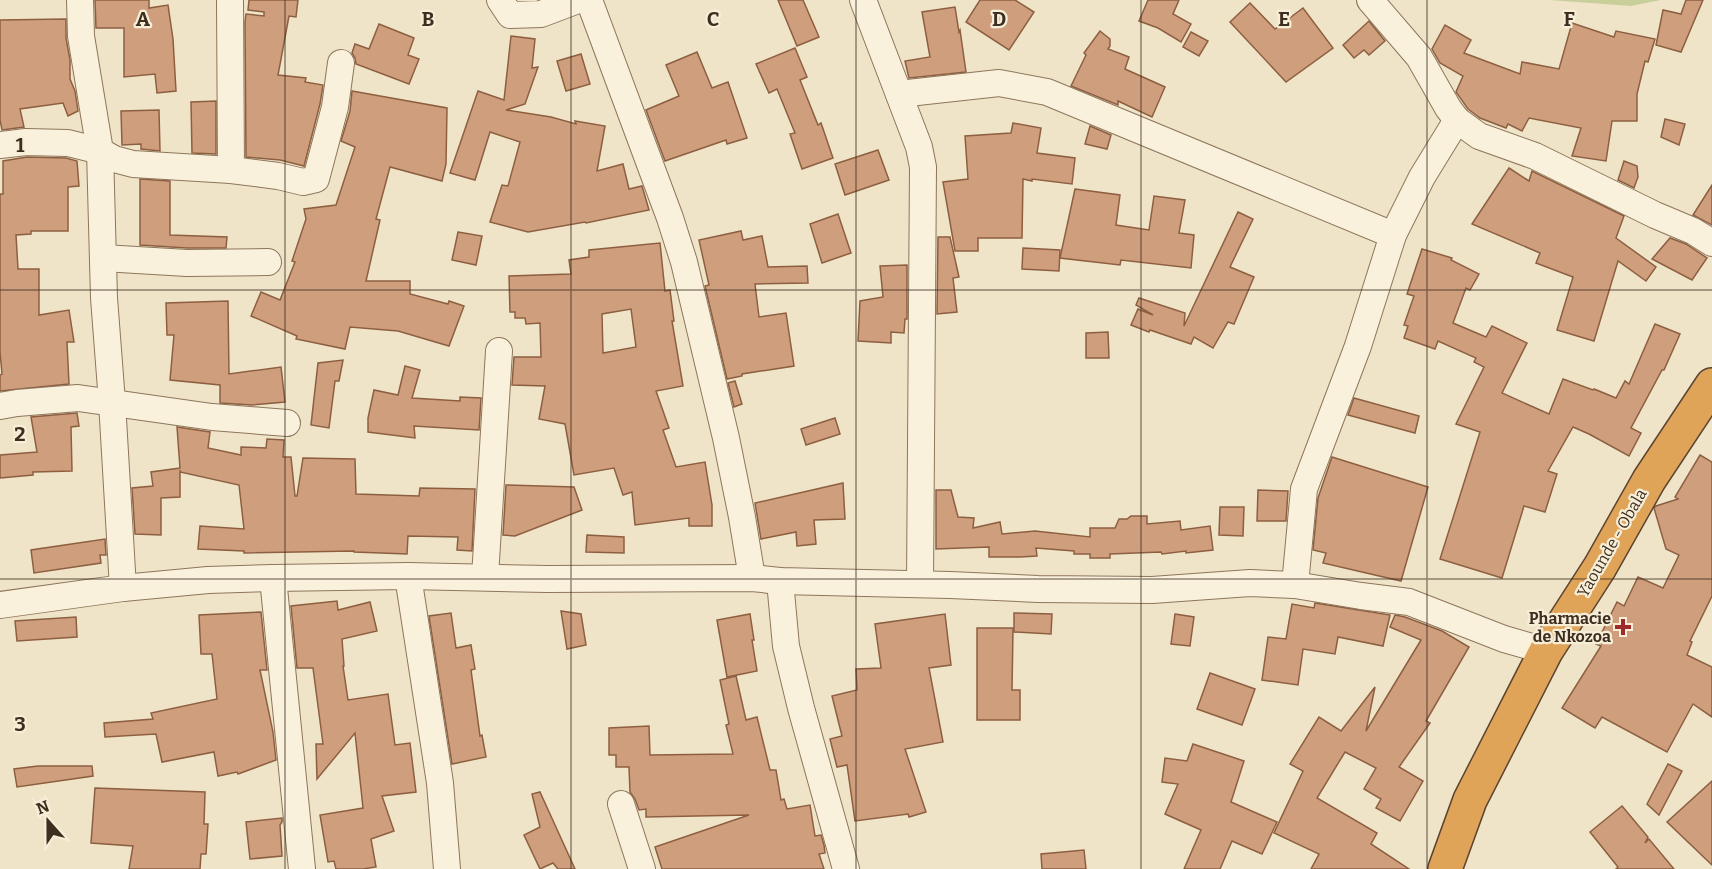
<svg xmlns="http://www.w3.org/2000/svg" width="1712" height="869" font-family="Bitter,serif">
<rect width="100%" height="100%" fill="#f0e4c8"/>
<!-- green -->
<polygon fill="#c9cf9b" points="1549,0 1661,0 1631,6"/>
<!-- building -->
<g fill="#cf9f7d" stroke="#8d5f41" stroke-width="1.5" fill-rule="evenodd">
<polygon points="95,0 149,0 149,8 168,5 173,39 176,91 157,93 155,74 124,77 124,28 96,28"/>
<polygon points="249,0 298,0 296,17 289,16 278,75 306,78 305,82 323,85 320,104 304,166 280,160 246,157 245,22 246,14 264,16 264,12 248,10"/>
<polygon points="778,0 803,0 819,37 797,46"/>
<polygon points="980,0 1015,0 1034,12 1009,50 966,22"/>
<polygon points="1148,0 1179,0 1173,14 1191,24 1181,42 1158,28 1139,21"/>
<polygon points="1686,0 1703,0 1681,52 1656,45 1663,10 1681,14"/>
<polygon points="1250,3 1275,29 1303,8 1333,48 1286,82 1230,22"/>
<polygon points="955,7 959,32 960,30 966,72 909,78 905,61 930,57 922,12"/>
<polygon points="66,19 66,38 70,60 70,79 75,91 78,111 68,116 63,103 20,109 24,127 2,130 0,120 0,20"/>
<polygon points="1369,21 1385,41 1369,55 1364,50 1354,58 1343,45"/>
<polygon points="1572,23 1614,37 1616,31 1655,39 1648,62 1645,61 1637,94 1637,121 1612,121 1606,161 1572,156 1581,128 1529,118 1522,131 1508,124 1506,128 1480,118 1468,109 1456,92 1463,76 1440,63 1432,49 1445,25 1471,40 1464,53 1520,74 1522,62 1559,69"/>
<polygon points="379,24 414,38 408,55 419,59 409,84 356,64 355,58 352,53 355,44 369,49"/>
<polygon points="1100,31 1110,39 1110,46 1108,49 1129,57 1125,69 1165,87 1152,117 1118,101 1118,105 1071,86 1086,55 1084,53"/>
<polygon points="1191,32 1208,41 1199,56 1183,47"/>
<polygon points="511,36 535,39 532,68 538,67 525,104 506,110 551,117 576,124 575,121 605,126 597,171 623,164 629,189 642,186 649,210 586,223 585,222 528,232 490,222 502,185 508,186 520,142 490,132 475,180 450,173 478,91 504,100"/>
<polygon points="795,48 807,77 800,80 818,125 821,123 833,158 802,169 790,134 795,133 777,89 769,93 756,64"/>
<polygon points="697,52 712,88 728,82 747,138 727,144 726,140 665,161 646,110 679,96 666,65"/>
<polygon points="581,54 590,84 566,91 557,61"/>
<polygon points="352,91 447,108 446,164 442,181 390,167 376,219 380,220 366,281 410,281 410,294 448,304 449,301 464,306 449,346 398,331 350,327 345,349 296,339 297,336 251,316 261,292 280,300 295,262 292,261 306,219 304,209 336,205 355,147 341,141 350,111"/>
<polygon points="216,101 216,154 192,153 191,102"/>
<polygon points="159,110 160,151 141,149 141,144 122,145 121,111"/>
<polygon points="1665,119 1685,124 1679,145 1661,137"/>
<polygon points="1013,123 1041,128 1037,153 1075,158 1072,184 1032,179 1032,181 1023,179 1022,238 978,238 978,251 955,251 943,182 968,179 965,136 1011,133"/>
<polygon points="1090,126 1111,135 1107,149 1085,144"/>
<polygon points="878,150 889,180 845,195 835,164"/>
<polygon points="27,157 66,158 77,161 79,186 68,187 68,231 31,231 31,234 16,235 18,269 39,269 39,315 69,310 74,342 67,342 69,384 0,391 0,375 2,374 0,352 0,194 3,194 3,161"/>
<polygon points="1624,161 1637,166 1638,177 1634,188 1618,180"/>
<polygon points="1509,168 1529,181 1532,171 1624,216 1616,238 1656,267 1646,281 1618,261 1594,341 1557,330 1573,277 1536,263 1540,253 1472,224"/>
<polygon points="140,179 170,181 170,235 227,237 226,248 187,248 140,245"/>
<polygon points="1712,185 1712,225 1693,215"/>
<polygon points="1075,189 1120,195 1116,225 1149,230 1154,196 1185,200 1179,233 1194,235 1191,268 1121,260 1120,265 1060,258"/>
<polygon points="1238,212 1253,219 1230,267 1254,277 1234,324 1228,322 1213,348 1194,337 1191,344 1150,330 1149,332 1131,325 1138,309 1153,315 1136,305 1139,298 1185,313 1184,326"/>
<polygon points="838,214 851,253 822,263 810,224"/>
<polygon points="741,231 743,240 762,236 768,267 807,266 808,283 755,284 759,317 786,313 794,366 742,374 742,376 727,379 705,286 709,285 699,240"/>
<polygon points="458,232 482,236 476,265 452,260"/>
<polygon points="938,237 950,237 959,277 953,278 957,312 937,314"/>
<polygon points="1670,238 1686,244 1707,258 1692,280 1652,259"/>
<path d="M660,243L665,291L670,290L674,321H672L683,386L656,391L669,428L663,430L676,467L705,462L712,505V526H689V518L635,525L632,492L623,495L614,468L574,475L565,424L539,419L545,386L512,385L514,357H541L540,323L526,324L525,318H515V312H510L509,276L571,274L569,260L589,257V250ZM631,309L636,347L603,353L602,314Z"/>
<polygon points="1023,248 1060,250 1059,271 1022,269"/>
<polygon points="1422,249 1452,258 1451,260 1479,274 1470,290 1466,288 1453,323 1486,337 1492,326 1527,343 1502,393 1549,414 1563,379 1593,390 1594,389 1616,398 1625,381 1629,384 1655,324 1680,334 1664,370 1662,370 1631,428 1641,433 1629,456 1589,434 1573,427 1548,471 1557,474 1545,512 1524,506 1502,578 1440,559 1480,432 1456,424 1484,367 1474,362 1476,358 1438,341 1435,349 1404,338 1408,326 1404,325 1414,296 1407,294"/>
<polygon points="907,265 907,319 905,319 904,333 891,332 891,343 858,341 860,301 883,297 880,266"/>
<polygon points="228,301 229,374 281,367 285,402 252,405 220,403 220,385 170,380 174,335 167,335 166,303"/>
<polygon points="1108,332 1109,358 1086,358 1086,333"/>
<polygon points="343,360 339,381 335,381 329,428 311,425 318,363"/>
<polygon points="405,366 420,370 412,398 460,401 460,397 481,398 479,430 414,426 415,438 368,432 368,418 374,390 398,395"/>
<polygon points="735,381 742,404 734,407 728,383"/>
<polygon points="1354,398 1419,416 1415,433 1348,415"/>
<polygon points="77,413 79,426 71,427 72,471 33,472 33,475 0,478 0,455 37,452 31,417"/>
<polygon points="835,418 840,434 806,445 801,429"/>
<polygon points="177,427 210,432 208,448 241,455 241,447 266,448 267,439 284,440 283,457 291,457 295,496 297,496 303,458 355,459 356,494 419,496 420,488 475,489 472,551 457,550 458,537 408,536 407,554 354,552 354,551 244,553 244,551 198,549 200,526 244,529 239,485 180,472 180,470 180,497 161,498 161,535 135,534 132,488 153,486 151,472 180,468"/>
<polygon points="1700,455 1712,462 1712,596 1690,641 1692,642 1687,655 1712,667 1712,717 1693,704 1667,752 1602,717 1595,728 1562,708 1601,646 1596,644 1617,602 1624,606 1638,577 1663,588 1679,555 1666,549 1654,508 1656,506 1678,499 1675,497"/>
<polygon points="1332,457 1428,487 1401,581 1323,563 1326,553 1313,550 1318,498"/>
<polygon points="843,483 845,519 814,520 816,544 797,546 796,532 761,539 755,503"/>
<polygon points="506,485 574,487 582,510 515,536 503,535"/>
<polygon points="936,490 951,490 958,517 974,518 973,528 1000,522 1002,534 1035,531 1090,537 1090,528 1115,528 1119,519 1127,519 1131,516 1147,516 1147,524 1180,521 1181,530 1210,526 1213,550 1186,553 1186,551 1162,554 1161,552 1110,554 1110,558 1090,558 1090,554 1074,554 1074,551 1036,548 1037,556 1020,557 989,557 989,547 936,549"/>
<polygon points="1258,490 1288,491 1286,521 1257,521"/>
<polygon points="1220,507 1244,507 1243,536 1219,535"/>
<polygon points="587,535 624,537 624,553 586,552"/>
<polygon points="105,539 106,555 100,555 101,563 34,573 31,550"/>
<polygon points="337,601 338,610 370,602 377,631 342,639 344,666 343,666 348,700 388,694 395,745 410,743 416,792 382,796 394,831 371,839 376,867 363,869 336,869 334,861 328,862 320,815 363,808 355,733 317,779 316,744 323,744 313,668 297,668 291,606"/>
<polygon points="1315,603 1390,615 1383,646 1338,637 1335,654 1303,649 1298,685 1262,680 1268,637 1286,639 1292,604 1314,608"/>
<polygon points="561,611 581,614 586,645 567,649"/>
<polygon points="261,612 267,670 260,670 273,732 276,760 238,774 237,772 218,776 214,752 162,762 156,734 105,737 104,723 153,719 151,713 217,699 212,654 201,654 199,615"/>
<polygon points="451,613 456,648 471,645 475,669 471,670 480,736 482,735 486,757 452,764 429,616"/>
<polygon points="1014,613 1052,614 1051,634 1014,632"/>
<polygon points="750,614 754,640 752,640 757,671 727,677 717,620"/>
<polygon points="945,614 951,665 929,668 943,742 905,749 926,812 909,817 908,814 855,821 847,765 837,767 830,739 842,736 832,696 857,690 856,669 881,668 875,624"/>
<polygon points="1175,614 1194,617 1190,646 1171,644"/>
<polygon points="1395,615 1405,617 1442,631 1469,647 1426,721 1430,723 1399,767 1423,781 1400,821 1376,808 1381,799 1364,789 1376,768 1345,752 1317,798 1377,833 1371,844 1409,869 1311,869 1319,854 1274,833 1303,771 1290,764 1319,717 1341,731 1375,687 1366,731 1421,640 1390,627"/>
<polygon points="76,617 77,637 17,641 15,621"/>
<polygon points="977,628 1013,628 1012,690 1020,690 1020,720 977,720"/>
<polygon points="1210,673 1255,689 1242,725 1197,709"/>
<polygon points="736,676 746,720 757,717 770,770 776,770 781,800 784,799 787,809 810,805 815,836 821,835 824,845 825,853 819,854 824,869 662,869 655,847 749,815 646,817 646,809 639,810 635,799 630,792 629,767 616,767 616,755 609,755 609,728 649,726 650,755 733,754 726,725 729,724 720,680"/>
<polygon points="1193,744 1244,761 1231,802 1277,822 1262,854 1232,841 1220,869 1184,869 1201,830 1165,814 1178,784 1162,782 1165,758 1187,761"/>
<polygon points="1668,764 1682,771 1659,815 1647,804"/>
<polygon points="38,766 92,766 93,776 17,787 14,769"/>
<polygon points="1712,781 1712,865 1667,822"/>
<polygon points="95,788 205,792 204,824 208,824 206,854 201,854 200,869 129,869 133,846 91,843"/>
<polygon points="540,792 575,869 558,869 553,863 540,869 524,835 540,827 532,794"/>
<polygon points="1622,806 1648,837 1645,843 1649,839 1674,869 1616,869 1618,867 1590,832"/>
<polygon points="282,818 282,822 280,825 282,856 250,859 246,822"/>
<polygon points="1084,850 1086,869 1042,869 1041,854"/>
</g>
<g fill="none" stroke-linecap="round" stroke-linejoin="round">
<defs>
<g id="street">
<polyline points="80,0 81,36 100,151 114,159 133,164 231,170 278,176 303,182 316,179 335,107 341,63"/>
<polyline points="230,0 231,170"/>
<polyline points="500,0 510,15 541,14 578,0"/>
<polyline points="589,0 670,218 684,262 726,438 742,517 752,578"/>
<polyline points="863,0 919,147 923,167 920,584"/>
<polyline points="1370,0 1419,57 1448,108 1457,120 1479,136 1535,156 1655,215 1693,231 1712,243"/>
<polyline points="899,94 999,83 1047,92 1393,235"/>
<polyline points="0,145 26,142 68,143 100,151 104,298 112,402 123,588"/>
<polyline points="103,258 187,263 268,262"/>
<polyline points="0,406 17,403 78,398 212,417 287,423"/>
<polyline points="408,576 440,783 447,869"/>
<polyline points="485,577 499,351"/>
<polyline points="273,578 302,869"/>
<polyline points="780,581 786,646 801,708 846,869"/>
<polyline points="1295,585 1304,489 1358,346 1393,235 1422,177 1457,120"/>
<polyline points="0,605 123,588 208,580 273,578 408,576 547,579 752,578 780,581 950,585 1038,589 1152,590 1250,583 1295,585 1361,596 1409,602 1504,639 1546,651"/>
<polyline points="621,804 642,869"/>
</g>
<polyline id="highway" points="1445,869 1470,800 1546,651 1600,567 1649,480 1712,385"/>
</defs>
<!-- street casing -->
<use href="#street" stroke="#8d765c" stroke-width="28"/>
<!-- highway casing -->
<use href="#highway" stroke="#5b4430" stroke-width="36"/>
<!-- street -->
<use href="#street" stroke="#faf1dc" stroke-width="26"/>
<!-- highway -->
<use href="#highway" stroke="#e0a458" stroke-width="33"/>
</g>
<!-- grid -->
<path fill="none" stroke="#3d2e20" stroke-width="1.5" stroke-opacity="0.55" d="M285,0V869M571,0V869M856,0V869M1141,0V869M1427,0V869M0,290H1712M0,579H1712"/>
<!-- markers -->
<path fill="#9e2a2b" stroke="#f7eed8" stroke-width="2" d="M1620 618h6v6h6v6h-6v6h-6v-6h-6v-6h6z"/>
<g text-anchor="middle" dominant-baseline="central" stroke-width="4.5" stroke-linejoin="round" paint-order="stroke">
<!-- street labels -->
<g font-size="16" fill="#3d2e20" stroke="#f7eed8">
<text transform="translate(1612 543) rotate(-60)">Yaounde - Obala</text>
</g>
<!-- poi labels -->
<g font-size="16" font-weight="bold" fill="#3d2e20" stroke="#f7eed8" text-anchor="end">
<text x="1611" y="618">Pharmacie<tspan x="1611" dy="18">de Nkozoa</tspan></text>
</g>
</g>
<g font-size="20" text-anchor="middle" font-weight="bold" fill="#3d2e20" stroke="#f7eed8" stroke-width="4.5" stroke-linejoin="round" paint-order="stroke">
<text x="143" y="26">A</text>
<text x="428" y="26">B</text>
<text x="713" y="26">C</text>
<text x="999" y="26">D</text>
<text x="1284" y="26">E</text>
<text x="1569" y="26">F</text>
<text x="20" y="152">1</text>
<text x="20" y="441">2</text>
<text x="20" y="731">3</text>
</g>
<!-- north arrow -->
<g transform="translate(48 821) rotate(339)" stroke="#f7eed8" stroke-width="4.5" paint-order="stroke">
<path d="M0-4.5L10 22L0 15L-10 22Z" fill="#3d2e20"/>
<text y="-9" font-size="16" font-weight="bold" text-anchor="middle" fill="#3d2e20">N</text>
</g>
</svg>
